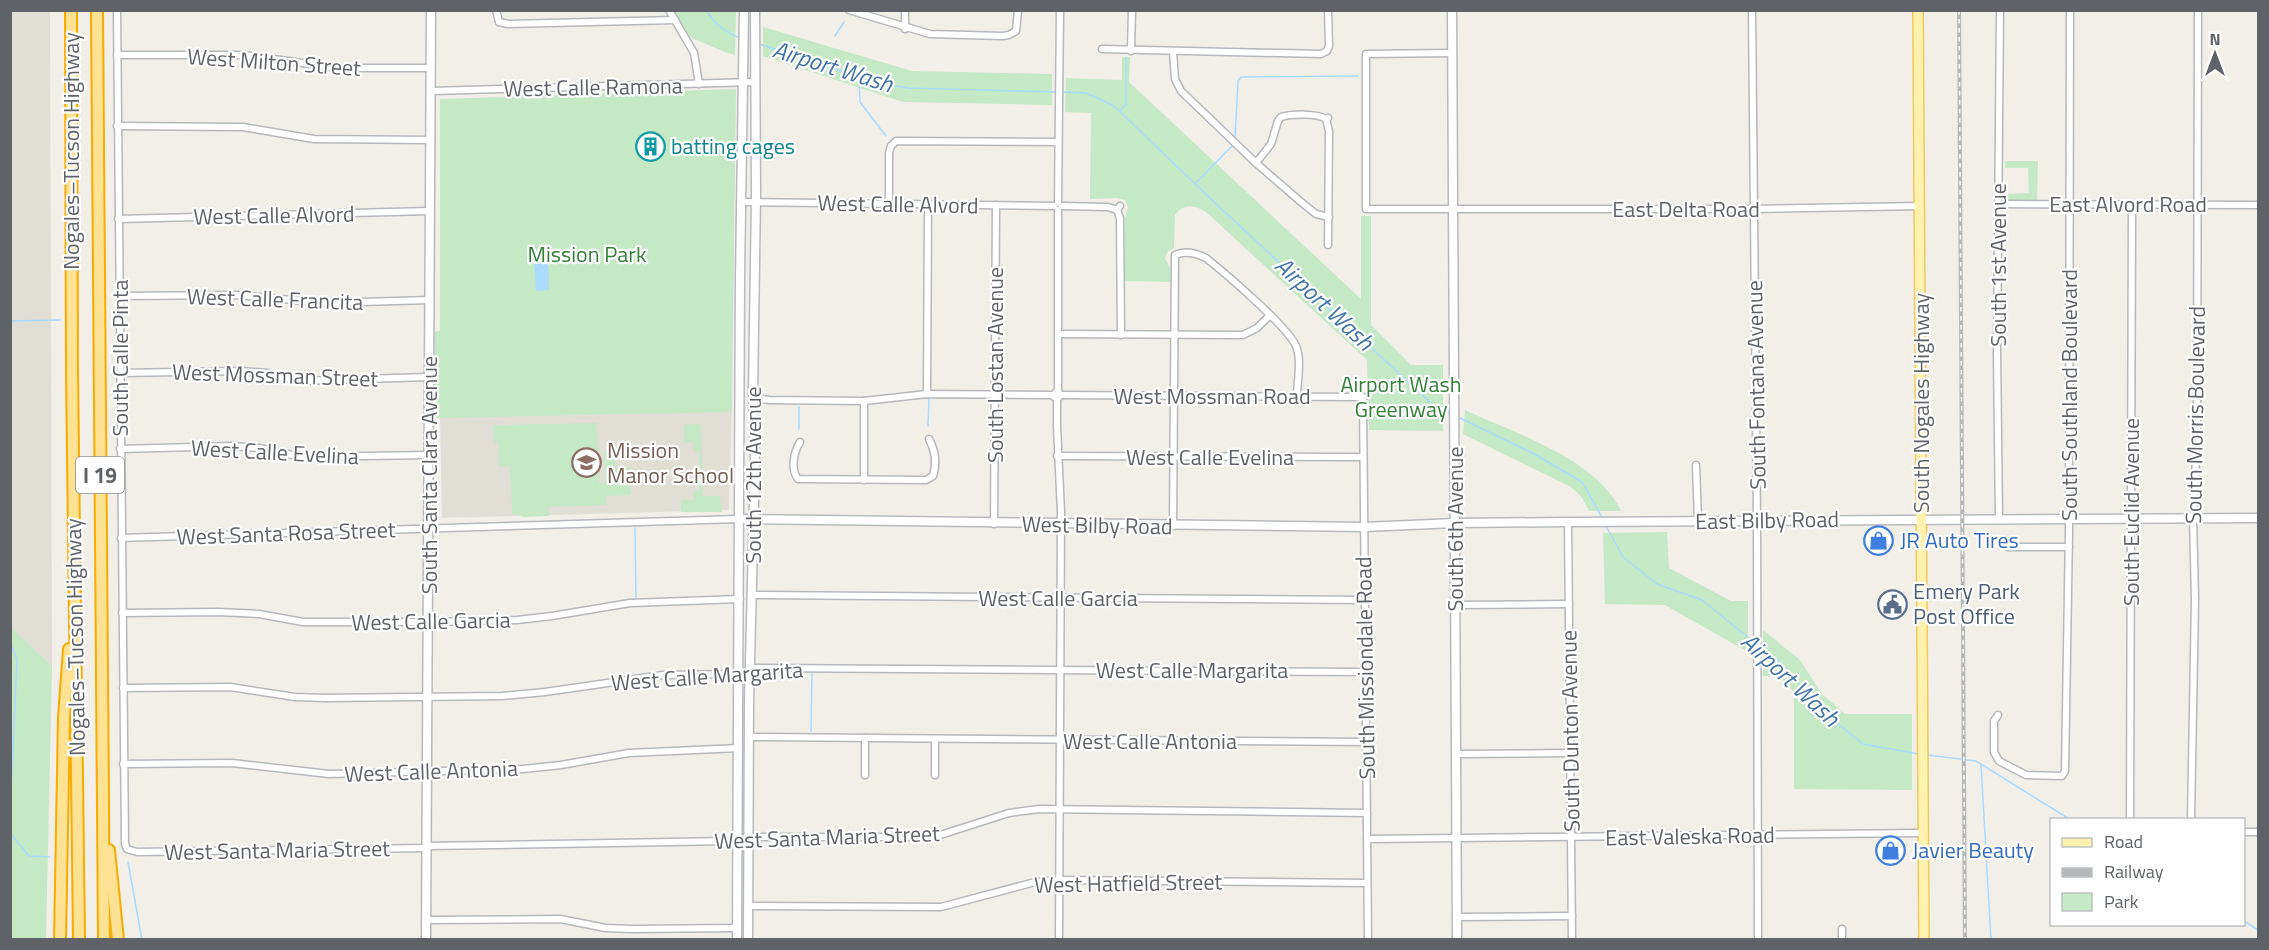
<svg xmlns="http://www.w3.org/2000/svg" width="2269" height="950" font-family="'Titillium Web',sans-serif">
<rect width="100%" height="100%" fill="#f1efe8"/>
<!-- education -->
<g fill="#e1ded6">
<polygon points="10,11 50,11 52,666 11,627"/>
<polygon points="732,408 729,510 442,518 440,417"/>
</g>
<!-- green -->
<g fill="#c5e8c5">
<polygon points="674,11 736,11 735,55 727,53 690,37"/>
<polygon points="763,27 912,71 1052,74 1052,105 903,102 763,56"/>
<path d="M1122,57H1130L1129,82L1361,299V216H1371V325L1411,365H1443V431L1369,430L1367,360L1206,212C1194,205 1184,203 1175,215L1174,248L1168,251L1165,258L1170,268V282L1125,281V218L1128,207L1125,200L1117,198L1090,199L1091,113L1065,112L1066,78L1122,80Z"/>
<polygon points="736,89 732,408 729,409 729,412 435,418 434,332 440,331 440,99"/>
<polygon points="2005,161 2038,161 2037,201 2004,201 2005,194 2029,193 2028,168 2005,168"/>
<path d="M1465,410C1514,433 1597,459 1621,511H1589L1581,496L1571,487L1463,434Z"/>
<polygon points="597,423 599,483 605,483 604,451 615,451 616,468 629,467 631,495 606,496 606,505 549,507 549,516 524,517 512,514 510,466 499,467 498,443 494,442 493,425"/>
<polygon points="701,424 703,496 720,496 722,512 681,512 681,500 694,500 694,490 699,490 699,451 694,451 693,442 684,442 684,425"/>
<polygon points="1667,532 1669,568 1731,601 1748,601 1748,652 1665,605 1605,604 1603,533"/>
<polygon points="11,627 52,666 46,939 11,939"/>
<path d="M1763,630L1800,660L1822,694L1845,714H1912V790L1794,789V693C1785,679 1780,676 1763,676Z"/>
</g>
<!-- water -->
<polygon fill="#aadaff" points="534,259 548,259 549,290 536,291"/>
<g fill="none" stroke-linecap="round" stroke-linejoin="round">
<!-- stream -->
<g stroke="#aadaff" stroke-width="1.5">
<path d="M706,10C714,24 725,32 740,38"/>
<polyline points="835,36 844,22"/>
<polyline points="759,44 874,82 908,88 1056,92"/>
<polyline points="859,77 860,102 886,136"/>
<polyline points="1061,92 1086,93 1114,106 1214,202 1432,404 1450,413"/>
<polyline points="1120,111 1126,104 1126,57"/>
<polyline points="1235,138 1238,81 1241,77 1358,76"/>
<polyline points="1195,184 1232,146"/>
<polyline points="10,321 60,320"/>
<polyline points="799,407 799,429"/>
<polyline points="1456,416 1536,455 1582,482 1603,519"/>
<polyline points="928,426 929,399"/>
<polyline points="1606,526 1623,557 1657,584 1702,600 1754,642"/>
<polyline points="635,528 636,600"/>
<polyline points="10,642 17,659 10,813"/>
<polyline points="1760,646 1779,661 1826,714 1863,744 1919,754"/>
<polyline points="811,731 812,672"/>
<polyline points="1927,755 1976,761 2071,820"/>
<polyline points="1981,764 1991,940"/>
<polyline points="10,833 29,856 50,857"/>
<polyline points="128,862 142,940"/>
<polyline points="2244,921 2258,930"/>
</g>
<defs>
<g id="street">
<polyline points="117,10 125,844 127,849 137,852 427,848"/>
<polyline points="496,10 499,22"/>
<polyline points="669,10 694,53 699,84"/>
<polyline points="849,10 930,34 1003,36 1009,35 1016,31 1018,10"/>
<polyline points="1752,10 1757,521 1758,940"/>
<polyline points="499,22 508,24 675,20"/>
<polyline points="905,29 905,10"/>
<polyline points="1102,49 1321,54 1327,51 1329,46 1328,10"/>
<polyline points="1131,51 1132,10"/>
<polyline points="1173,52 1175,79 1181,91 1256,163 1301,202 1316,214 1329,217"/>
<polyline points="1452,53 1366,54 1366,209 1754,209 1920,206"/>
<polyline points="117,55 244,55 338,68 431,68"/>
<polyline points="431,91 755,82"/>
<polyline points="1326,119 1329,131 1328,245"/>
<polyline points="117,126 243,127 314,139 431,140"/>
<path d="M1256,163L1271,144L1278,121L1281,117C1292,114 1317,113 1326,119L1328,118"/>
<polyline points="742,202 1054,206"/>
<polyline points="1058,203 1060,10"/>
<polyline points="889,204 889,153 891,146 896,141 1058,142"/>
<polyline points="1998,204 2258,205"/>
<polyline points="1062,206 1108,207 1117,210 1120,206"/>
<polyline points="1058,210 1058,392"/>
<polyline points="1117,210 1120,218 1121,335"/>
<polyline points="118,219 430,211"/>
<polyline points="120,296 237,295 326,303 430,300"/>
<polyline points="1059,334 1243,335 1257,328 1270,315"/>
<polyline points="120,373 240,371 268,373 298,381 429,377"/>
<polyline points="753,393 762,399 769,400 864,401 927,394 1053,395"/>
<polyline points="927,394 928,204"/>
<polyline points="1061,395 1363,397 1368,940"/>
<polyline points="1057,399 1053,396 1057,391 1061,395 1057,399 1057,426 1061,512 1059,940"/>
<polyline points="864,401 864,480"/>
<path d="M800,442C794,452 790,469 798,479L926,480L933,476C937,463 935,450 929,439"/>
<polyline points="120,449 232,446 259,448 302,457 429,455"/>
<polyline points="1057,456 1363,457"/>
<polyline points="1696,465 1698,521"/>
<polyline points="1999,519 1997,351 2000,10"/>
<polyline points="1568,522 1572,940"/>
<polyline points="994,524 996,205"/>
<path d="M1173,526L1175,255C1186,250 1196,253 1206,258C1225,273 1288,327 1296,346C1302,360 1297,382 1297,397"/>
<polyline points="121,538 739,519"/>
<polyline points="2008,547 2069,547"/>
<polyline points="752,595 1365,600"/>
<polyline points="1455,605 1569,604"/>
<polyline points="122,613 218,612 259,614 303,622 428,622 517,620 552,616 630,603 740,599"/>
<polyline points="123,688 230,687 295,697 326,698 502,696 545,692 663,675 739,674 755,668 1365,672"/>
<polyline points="1998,715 1994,721 1994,752 1999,761 2026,775 2062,776 2065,771 2069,531 2070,10"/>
<polyline points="750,737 1366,742"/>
<polyline points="935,739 935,775"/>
<polyline points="1456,754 1570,753"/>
<polyline points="123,764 232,763 329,774 523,769 561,765 629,753 739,748"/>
<polyline points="865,775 865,738"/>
<polyline points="2130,820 2132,205"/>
<polyline points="2191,820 2195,599 2193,517 2197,439 2198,10"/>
<polyline points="2244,832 2258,832"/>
<polyline points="1367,839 1924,833"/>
<polyline points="427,846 730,841 755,837 934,837 1009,813 1039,809 1367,813"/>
<polyline points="749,906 941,907 1035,882 1059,880 1367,883"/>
<polyline points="1457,917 1572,916"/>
<polyline points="427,920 560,919 606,928 632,929 737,928"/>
<polyline points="1842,929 1842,940"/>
</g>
<g id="secondary">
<polyline points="1452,10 1457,940"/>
<polyline points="739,519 1364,527 1455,523 1568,522 2258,518"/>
<polyline points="426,940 431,10"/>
<polyline points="737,940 740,278 744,10"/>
<polyline points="748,940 749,702 755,462 753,393 756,196 755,10"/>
</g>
<polyline id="primary" points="1918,10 1924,940"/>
<g id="highway">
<polyline points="71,10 72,372 79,940"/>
<polyline points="97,10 104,940"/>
<polyline points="109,850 118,940"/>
<polyline points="60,940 64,717 69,649"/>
</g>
</defs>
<!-- street casing -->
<use href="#street" stroke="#b5b8bc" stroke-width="9"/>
<!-- secondary casing -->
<use href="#secondary" stroke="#b6babf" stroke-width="11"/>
<!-- primary casing -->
<use href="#primary" stroke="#f2c960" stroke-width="12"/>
<!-- highway casing -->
<use href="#highway" stroke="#f9ab00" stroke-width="14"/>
<!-- street -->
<use href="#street" stroke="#fff" stroke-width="6"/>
<!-- secondary -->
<use href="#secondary" stroke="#fff" stroke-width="8"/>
<!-- primary -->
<use href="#primary" stroke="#fff2af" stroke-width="9"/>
<!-- highway -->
<use href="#highway" stroke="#fde293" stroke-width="10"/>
<defs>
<polyline id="rail" points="1959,10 1965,940"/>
</defs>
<!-- rail casing -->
<use href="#rail" stroke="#b6b7b8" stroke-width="4"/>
<!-- rail -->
<use href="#rail" stroke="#fff" stroke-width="1.5" stroke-dasharray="4.5" stroke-linecap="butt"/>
</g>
<!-- icons -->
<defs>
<symbol id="building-ring" viewBox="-11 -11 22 22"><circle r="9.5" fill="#fff" stroke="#0f9aa8" stroke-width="1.5"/><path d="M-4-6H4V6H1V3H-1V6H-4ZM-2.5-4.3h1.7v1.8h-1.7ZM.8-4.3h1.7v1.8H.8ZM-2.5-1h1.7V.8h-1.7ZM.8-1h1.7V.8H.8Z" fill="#0f9aa8"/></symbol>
<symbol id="school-ring" viewBox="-11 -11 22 22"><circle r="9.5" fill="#fff" stroke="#8d6e63" stroke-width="1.5"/><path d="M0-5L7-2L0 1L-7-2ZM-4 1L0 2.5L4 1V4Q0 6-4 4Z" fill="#8d6e63"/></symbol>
<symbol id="shop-ring" viewBox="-11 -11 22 22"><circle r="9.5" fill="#fff" stroke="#3f7fe0" stroke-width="1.5"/><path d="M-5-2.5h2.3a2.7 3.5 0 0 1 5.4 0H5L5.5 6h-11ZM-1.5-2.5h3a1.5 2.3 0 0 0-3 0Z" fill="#3f7fe0"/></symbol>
<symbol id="civic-ring" viewBox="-11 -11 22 22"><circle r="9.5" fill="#fff" stroke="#5c6f8a" stroke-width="1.5"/><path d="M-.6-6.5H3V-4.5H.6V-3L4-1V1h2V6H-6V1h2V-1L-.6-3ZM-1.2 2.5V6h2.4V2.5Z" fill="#5c6f8a"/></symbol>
</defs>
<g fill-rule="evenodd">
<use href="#building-ring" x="634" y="130" width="33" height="33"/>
<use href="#school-ring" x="570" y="446" width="33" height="33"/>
<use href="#shop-ring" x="1862" y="524" width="33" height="33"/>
<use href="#civic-ring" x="1876" y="588" width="33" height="33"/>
<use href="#shop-ring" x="1874" y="834" width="33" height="33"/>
</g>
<g text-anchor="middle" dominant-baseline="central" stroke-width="4.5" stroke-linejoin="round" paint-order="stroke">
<!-- shield labels -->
<rect fill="#fff" stroke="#8f9295" stroke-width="1.5" x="76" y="457" width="48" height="36" rx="4.5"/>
<g font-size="21" font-weight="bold" fill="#5f6368">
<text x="100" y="475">I 19</text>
</g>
<!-- street labels -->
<g font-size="22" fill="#5f6368" stroke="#fff">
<text transform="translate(274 62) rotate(4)">West Milton Street</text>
<text transform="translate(593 87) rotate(-1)">West Calle Ramona</text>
<text transform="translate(71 151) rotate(-90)">Nogales–Tucson Highway</text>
<text transform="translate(898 204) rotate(1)">West Calle Alvord</text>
<text x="2128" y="204">East Alvord Road</text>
<text x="1686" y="209">East Delta Road</text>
<text transform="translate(274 215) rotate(-1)">West Calle Alvord</text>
<text transform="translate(1998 265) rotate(-90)">South 1st Avenue</text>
<text transform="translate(275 299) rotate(2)">West Calle Francita</text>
<text transform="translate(120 358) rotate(-90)">South Calle Pinta</text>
<text transform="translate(995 365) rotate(-90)">South Lostan Avenue</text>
<text transform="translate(275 375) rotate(2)">West Mossman Street</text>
<text transform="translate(1756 385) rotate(-91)">South Fontana Avenue</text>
<text transform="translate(2069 395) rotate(-90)">South Southland Boulevard</text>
<text x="1212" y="396">West Mossman Road</text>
<text transform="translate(1921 403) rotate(-90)">South Nogales Highway</text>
<text transform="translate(2195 415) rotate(-89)">South Morris Boulevard</text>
<text transform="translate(275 452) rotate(3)">West Calle Evelina</text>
<text x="1210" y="457">West Calle Evelina</text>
<text transform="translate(429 475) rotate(-90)">South Santa Clara Avenue</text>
<text transform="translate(753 475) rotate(-90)">South 12th Avenue</text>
<text transform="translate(2131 512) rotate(-90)">South Euclid Avenue</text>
<text transform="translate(1767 520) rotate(-1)">East Bilby Road</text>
<text transform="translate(1097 525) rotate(1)">West Bilby Road</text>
<text transform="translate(1455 529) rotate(-90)">South 6th Avenue</text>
<text transform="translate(286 533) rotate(-2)">West Santa Rosa Street</text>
<text x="1058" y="598">West Calle Garcia</text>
<text transform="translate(431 621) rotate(-1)">West Calle Garcia</text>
<text transform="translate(75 637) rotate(-91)">Nogales–Tucson Highway</text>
<text transform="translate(1365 668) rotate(-91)">South Missiondale Road</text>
<text x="1192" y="670">West Calle Margarita</text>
<text transform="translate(707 676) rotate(-4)">West Calle Margarita</text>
<text transform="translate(1570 731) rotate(-91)">South Dunton Avenue</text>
<text x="1150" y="741">West Calle Antonia</text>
<text transform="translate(431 771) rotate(-2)">West Calle Antonia</text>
<text transform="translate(1690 836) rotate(-1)">East Valeska Road</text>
<text transform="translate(827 837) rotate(-2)">West Santa Maria Street</text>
<text transform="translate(277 850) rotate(-1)">West Santa Maria Street</text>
<text transform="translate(1128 883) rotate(-1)">West Hatfield Street</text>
</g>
<!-- culture labels -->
<g font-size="22" fill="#0d838f" stroke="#fff" text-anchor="start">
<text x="671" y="146">batting cages</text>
</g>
<!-- park labels -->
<g font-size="22" fill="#348238" stroke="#fff">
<text x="587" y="254">Mission Park</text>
<text x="1401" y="384">Airport Wash<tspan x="1401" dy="25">Greenway</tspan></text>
</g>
<!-- education labels -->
<g font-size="22" fill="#785e54" stroke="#fff" text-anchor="start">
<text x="607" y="450">Mission<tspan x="607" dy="25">Manor School</tspan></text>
</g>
<!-- shop labels -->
<g font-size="22" fill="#366cbe" stroke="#fff" text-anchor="start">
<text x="1900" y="540">JR Auto Tires</text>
<text x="1912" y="850">Javier Beauty</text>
</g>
<!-- service labels -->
<g font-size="22" fill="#4e5e75" stroke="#fff" text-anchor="start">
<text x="1913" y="591">Emery Park<tspan x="1913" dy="25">Post Office</tspan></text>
</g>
<!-- water labels -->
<g font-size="24" font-style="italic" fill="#4174aa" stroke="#fff">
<text transform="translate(833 66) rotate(17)">Airport Wash</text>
<text transform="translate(1325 303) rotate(43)">Airport Wash</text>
<text transform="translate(1791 679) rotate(43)">Airport Wash</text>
</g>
</g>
<!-- border -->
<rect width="2269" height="950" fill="none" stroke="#5f6368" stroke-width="24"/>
<!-- legend -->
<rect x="2050" y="818" width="195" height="108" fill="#ffffff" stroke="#bfc1c3" stroke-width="1.5"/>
<rect x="2062" y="838" width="30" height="9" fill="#fff2af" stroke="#bfc1c3" stroke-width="1.5"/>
<text x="2104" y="848" font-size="18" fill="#5f6368">Road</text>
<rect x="2062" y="868" width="30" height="9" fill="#b6b7b8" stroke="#bfc1c3" stroke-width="1.5"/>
<text x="2104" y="878" font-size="18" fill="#5f6368">Railway</text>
<rect x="2062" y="893" width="30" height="18" fill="#c5e8c5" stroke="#bfc1c3" stroke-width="1.5"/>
<text x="2104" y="908" font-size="18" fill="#5f6368">Park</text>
<!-- north arrow -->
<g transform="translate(2215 54)" stroke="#ffffff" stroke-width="4.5" paint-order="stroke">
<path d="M0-4.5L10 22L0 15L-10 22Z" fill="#5f6368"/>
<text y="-9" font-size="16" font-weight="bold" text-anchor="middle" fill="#5f6368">N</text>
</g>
</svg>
